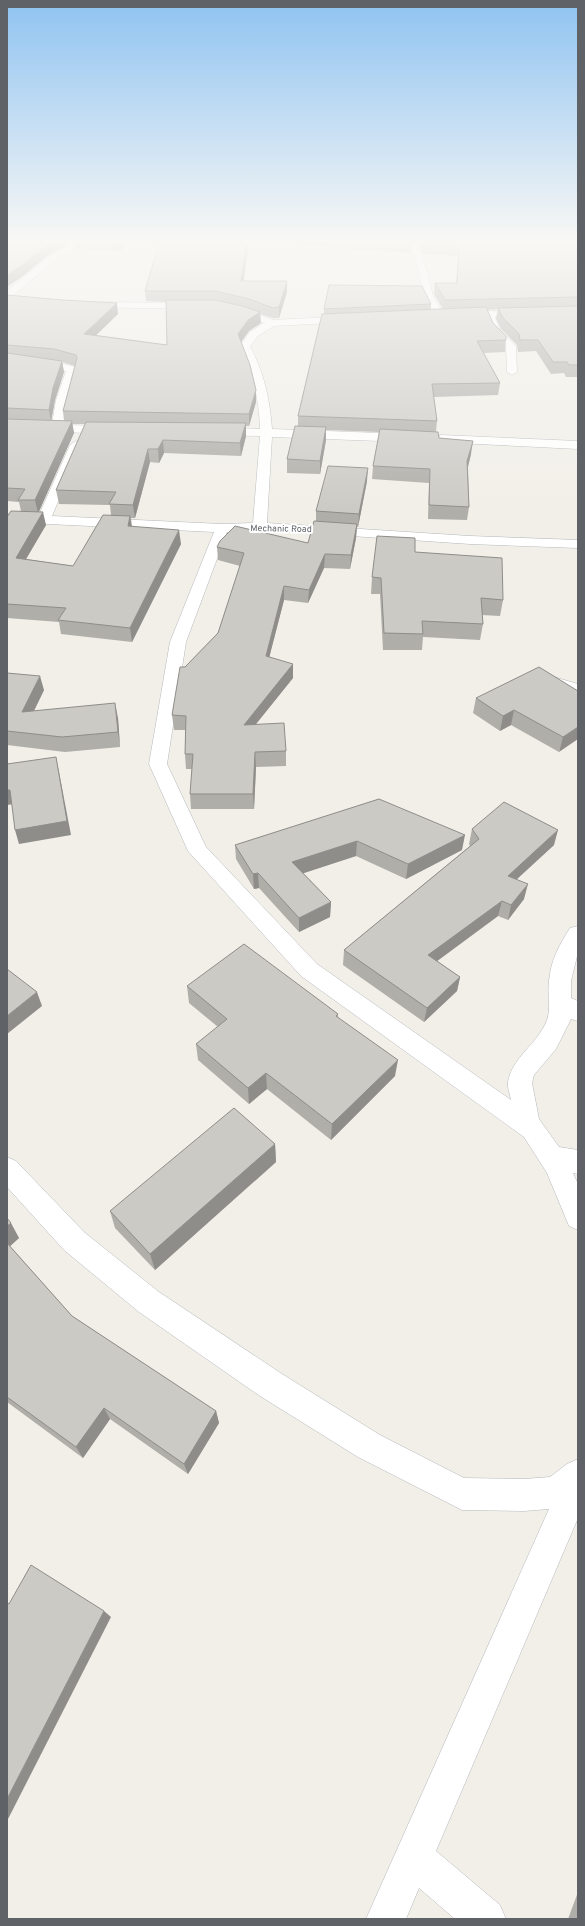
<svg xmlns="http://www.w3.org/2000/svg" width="585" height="1926" font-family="Overpass,sans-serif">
<rect width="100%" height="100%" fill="#f1efe8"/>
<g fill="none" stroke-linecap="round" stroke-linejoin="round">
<defs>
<g id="minor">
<polygon points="72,243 81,243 53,262 10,298 7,299 7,291 47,258"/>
<polygon points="409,243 417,243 428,275 433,296 445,316 443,318 437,318 423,296 420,275"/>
<polygon points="88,302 196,303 201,306 196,309 85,307 83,305 85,303"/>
<path d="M232,307L249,311L273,320L349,316L354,319L349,322L274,326L258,336L250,346C264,373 270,399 272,429L407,434L413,438L407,442L272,437L267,523L470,536L578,540V548L470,544L277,531L227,532L186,642L167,764L206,847L317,964L511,1100C510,1094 507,1087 508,1082C512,1057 538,1044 547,1020C551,1009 547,994 549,981C551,959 559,946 570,928L578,926V952L571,981V998L578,1001V1021L571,1019L556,1049L534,1075L532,1083L539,1119L559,1147L578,1150V1174L573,1173L578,1184V1230L569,1226L547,1173L524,1137L301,976L188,851L149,764L170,642L214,532L7,522V514L39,515L70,445L76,441L82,445L52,516L222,524L253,523L260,436L215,435L209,431L215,427L260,429C259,399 253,373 240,346L250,332L264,323L243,315L229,312L227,310L229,308Z"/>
<polygon points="578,309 578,315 495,317 500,330 516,346 517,372 512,375 507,372 506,347 492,333 485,317 459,318 454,315 459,312"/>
<polygon points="7,357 56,362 76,367 77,369 68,400 64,425 113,426 119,430 113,434 7,430 7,422 52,424 56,400 66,371 7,363"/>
<polygon points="441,435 578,441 578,449 437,442 435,439"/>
<polygon points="547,675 578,684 578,694 541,684 539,680 541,676"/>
<polygon points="7,1157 16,1161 84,1232 159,1292 282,1374 380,1435 464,1478 524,1479 550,1477 567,1464 578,1459 578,1518 436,1851 500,1905 506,1919 455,1919 419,1888 406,1919 366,1919 549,1509 524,1511 462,1510 358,1457 260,1396 139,1312 64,1250 7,1187"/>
</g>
</defs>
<!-- minor casing -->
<use href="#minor" stroke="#b5b8bc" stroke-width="1"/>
<!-- minor -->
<use href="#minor" fill="#fff" fill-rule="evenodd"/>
</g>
<!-- wall -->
<g fill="#afaea9" fill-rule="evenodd">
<polygon points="75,243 129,243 119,251 76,248"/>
<path d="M159,243H249L243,281L287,292L279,318H273L260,314L261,323L249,331L241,342L256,402L249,426H246V436L241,456L164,453L159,463L150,462L135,518H131L132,526L181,544L132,642L61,634L59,622L7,618V517L21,511L19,502L7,501V295L118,314L96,335L167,345L166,302L146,301L145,291ZM62,362L75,366L63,411L64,421H51L55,400L64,372ZM72,424H85L56,490L59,504L110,505L111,515L73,566L26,559L46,525L39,512L74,433Z"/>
<polygon points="271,243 412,243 411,253"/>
<polygon points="418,243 566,243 576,254 578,255 578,377 566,377 564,373 551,374 536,351 518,352 517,345 501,329 496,318 498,309 487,310 493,323 506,340 505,352 483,353 500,383 498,395 434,397 437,421 436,431 439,438 471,454 468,467 469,507 467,520 428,519 429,483 372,479 373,466 379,432 326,430 326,440 320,474 287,473 287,459 298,426 298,416 324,314 324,309 431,304 431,310 443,309 434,294 435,283 456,283 458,256 422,254"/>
<polygon points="568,243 578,243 578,254"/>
<polygon points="367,481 358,527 357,527 356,538 350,569 324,568 308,603 284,600 269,657 293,678 256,724 286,751 286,766 256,767 254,809 191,809 190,794 192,769 186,769 185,754 185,730 174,730 172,715 185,667 218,633 240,566 218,560 217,547 308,543 316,522 316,511"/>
<polygon points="415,552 503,600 500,616 482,615 483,624 480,640 423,637 422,650 383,650 380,594 371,594 372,577"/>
<polygon points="7,673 44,690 34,711 118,718 120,747 65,752 7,745"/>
<polygon points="578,691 559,752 511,725 500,731 473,713 476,698"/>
<polygon points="379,799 462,850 406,879 356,856 303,873 331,902 330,917 299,932 259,888 254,889 236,859 235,845"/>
<polygon points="472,829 554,845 517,879 524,899 508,920 498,916 437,961 460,977 457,991 424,1022 343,965 344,950 470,846 469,844"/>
<polygon points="187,986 338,1014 338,1017 395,1076 331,1140 267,1089 249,1104 198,1060 196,1044 218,1027 189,1003"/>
<polygon points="275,1144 276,1162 155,1270 115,1228 110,1211"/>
<polygon points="7,1218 19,1238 10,1246 72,1316 216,1411 219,1423 188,1474 110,1419 83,1458 7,1402"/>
<polygon points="578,1892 578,1919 568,1919"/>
</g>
<!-- shaded-wall -->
<g fill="#8f8d8a">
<polygon points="51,243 70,243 46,257 23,276 7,287 7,275 45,247"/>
<polygon points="118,243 129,243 119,251"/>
<polygon points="247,243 249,243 242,291 241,281"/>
<polygon points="287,281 287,292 279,318 279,307"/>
<polygon points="117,303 118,314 86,345 84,334"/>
<polygon points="260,312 261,323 249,331 239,345 238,334 248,320"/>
<polygon points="62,361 64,372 55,400 51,422 49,410 53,388"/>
<polygon points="256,390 256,402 249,426 249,414"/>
<polygon points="72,421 74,433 38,513 35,500"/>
<polygon points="246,423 246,436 241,456 240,443"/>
<polygon points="326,427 326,440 320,474 320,461"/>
<polygon points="163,440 164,453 159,463 158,449"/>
<polygon points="473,441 471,454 466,474 467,461"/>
<polygon points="148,449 150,462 135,518 133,505"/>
<polygon points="368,468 367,481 358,527 359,514"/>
<polygon points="43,512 46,525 19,571 16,558"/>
<polygon points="130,516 132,530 128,526"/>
<polygon points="357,524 356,538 350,569 351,555"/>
<polygon points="179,530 181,544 132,642 130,628"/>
<polygon points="325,554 324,568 308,603 309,590"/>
<polygon points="284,586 284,600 266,670 266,656"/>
<polygon points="293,664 293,678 244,739 244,725"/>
<polygon points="40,676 44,690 26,727 22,712"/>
<polygon points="115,703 118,718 120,747 118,732"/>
<polygon points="514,710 511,725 500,731 503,716"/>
<polygon points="578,727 578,739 559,752 563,737"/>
<polygon points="255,752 256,767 254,809 253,794"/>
<polygon points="56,757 59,772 71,835 19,844 15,830"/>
<polygon points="7,790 10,790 14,804 7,805"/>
<polygon points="558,830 554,845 505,890 508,876"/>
<polygon points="465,835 462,850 406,879 408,864"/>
<polygon points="357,841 356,856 292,877 292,862"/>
<polygon points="258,873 259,888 254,889 253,874"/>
<polygon points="528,884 524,899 508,920 511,905"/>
<polygon points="502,901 498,916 425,970 428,955"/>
<polygon points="331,902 330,917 299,932 299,918"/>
<polygon points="460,977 457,991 424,1022 427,1008"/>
<polygon points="37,992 42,1006 7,1034 7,1016"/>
<polygon points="398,1060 395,1076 331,1140 332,1124"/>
<polygon points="266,1073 267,1089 249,1104 248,1088"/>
<polygon points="275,1144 276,1162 155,1270 150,1254"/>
<polygon points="11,1223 19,1238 7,1249 7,1226"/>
<polygon points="104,1408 110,1419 83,1458 76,1447"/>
<polygon points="216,1411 219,1423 188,1474 184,1464"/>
<polygon points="104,1611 111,1617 7,1821 7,1799"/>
</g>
<!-- building -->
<g fill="#cccac5" stroke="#8f8d8a">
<polygon points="7,243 51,243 45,247 21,266 7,275"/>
<polygon points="159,243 247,243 241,281 287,281 279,307 273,308 249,299 216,291 145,291"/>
<polygon points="423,243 566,243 576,254 578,255 578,297 445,300 435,283 457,283 459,246 423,244"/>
<polygon points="329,285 422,286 431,304 324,309"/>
<polygon points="7,295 63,300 117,303 84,334 167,345 166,300 215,300 242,306 260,312 248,320 238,334 250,365 256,390 249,414 63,411 77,358 76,355 54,349 7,345"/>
<polygon points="578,306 578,365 569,365 567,362 553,362 538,340 520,340 519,334 503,318 498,308"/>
<polygon points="486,307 493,323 506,336 506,340 477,341 500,383 432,384 437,421 298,416 322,314"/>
<polygon points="7,353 62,361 53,388 49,410 7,408"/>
<polygon points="7,419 72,421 35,500 18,500 25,489 7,488"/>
<polygon points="86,422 246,423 240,443 163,440 158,449 148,449 133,505 109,504 116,492 56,490"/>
<polygon points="295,426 326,427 320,461 287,459"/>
<polygon points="380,429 438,432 439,438 473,441 467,461 469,507 429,505 430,469 373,466"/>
<polygon points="328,466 368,468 359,514 316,511"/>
<polygon points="11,511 43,512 16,558 73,566 103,515 130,516 128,526 179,530 130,628 58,620 66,608 7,604 7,517"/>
<polygon points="314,521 357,524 351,555 325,554 309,590 284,586 266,656 293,664 244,725 284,723 286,751 255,752 253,794 190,794 193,754 185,754 186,716 172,715 180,667 185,667 218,633 244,553 217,547 220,541 235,526 308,543"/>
<polygon points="377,536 415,538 415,552 502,558 503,600 481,598 483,624 422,621 423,634 384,633 381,578 372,577"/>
<polygon points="539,667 578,691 578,727 563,737 514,710 503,716 476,698"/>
<polygon points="7,673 40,676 22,712 115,703 118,732 62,737 7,731"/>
<polygon points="56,757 67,821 15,830 10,790 7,790 7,764"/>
<polygon points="379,799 465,835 408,864 357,841 292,862 331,902 299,918 258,873 253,874 235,845"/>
<polygon points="504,802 558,830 508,876 528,884 511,905 502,901 428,955 460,977 427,1008 344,950 479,839 472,829"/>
<polygon points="244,944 338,1014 336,1016 398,1060 332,1124 266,1073 248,1088 196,1044 227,1019 187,986"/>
<polygon points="7,969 37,992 7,1016"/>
<polygon points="234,1108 275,1144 150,1254 110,1211"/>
<polygon points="7,1218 11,1223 7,1226"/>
<polygon points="7,1243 72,1316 216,1411 184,1464 104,1408 76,1447 7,1397"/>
<polygon points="31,1565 104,1611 7,1799 7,1603 9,1604"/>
</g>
<!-- sky -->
<linearGradient id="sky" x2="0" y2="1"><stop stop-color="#8fc3f1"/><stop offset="0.47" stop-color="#f9f8f5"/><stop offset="1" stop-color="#f9f8f5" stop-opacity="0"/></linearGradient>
<rect width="585" height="512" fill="url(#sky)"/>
<g text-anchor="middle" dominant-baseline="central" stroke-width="4" stroke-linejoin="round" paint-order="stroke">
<!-- far-street labels -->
<g font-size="9" fill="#5f6368" stroke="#fff">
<text transform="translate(281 529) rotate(1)">Mechanic Road</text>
</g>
</g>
<!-- border -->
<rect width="585" height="1926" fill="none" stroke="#5f6368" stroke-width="16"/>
</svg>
